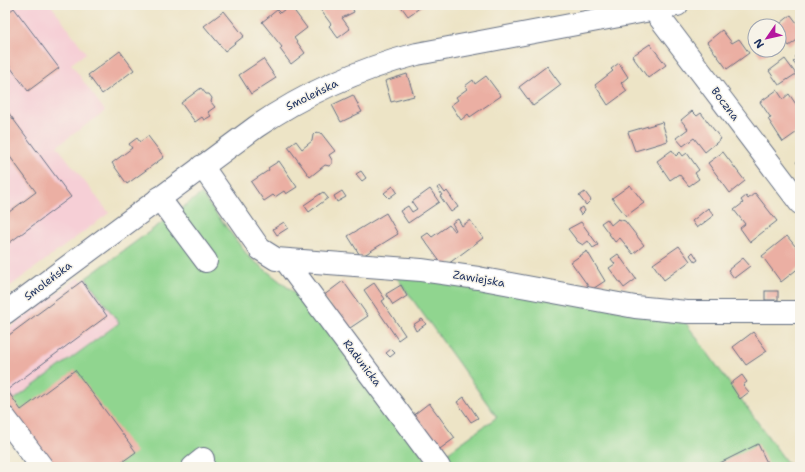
<svg xmlns="http://www.w3.org/2000/svg" width="805" height="472" font-family="'Shantell Sans',sans-serif">
<rect width="100%" height="100%" fill="#f7f3e8"/>
<filter id="ink" filterUnits="userSpaceOnUse"><feTurbulence type="fractalNoise" baseFrequency=".025" numOctaves="2"/><feDisplacementMap in="SourceGraphic" scale="8" xChannelSelector="R" yChannelSelector="G"/><feConvolveMatrix kernelMatrix="1 2 1 2 8 2 1 2 1" color-interpolation-filters="sRGB"/></filter>
<filter id="wash" filterUnits="userSpaceOnUse"><feTurbulence type="fractalNoise" baseFrequency=".012" numOctaves="4" result="noise"/><feDisplacementMap in="SourceGraphic" scale="16" xChannelSelector="R" yChannelSelector="G"/><feGaussianBlur stdDeviation="0.9" result="paint"/><feColorMatrix in="noise" values="0 0 0 0 0 0 0 0 0 0 0 0 0 0 0 0 0 1.4 0 .05"/><feComposite in="paint" operator="in"/></filter>
<g filter="url(#wash)">
<rect width="100%" height="100%" fill="#ede4c6"/>
<!-- built -->
<g fill="#f6cfd6">
<polygon points="5,5 51,5 86,53 71,64 105,111 57,146 109,213 5,290"/>
<polygon points="79,277 82,281 86,278 119,322 14,400 7,390 5,391 5,331"/>
</g>
<!-- green -->
<g fill="#90d58f" stroke="#568276">
<polygon points="201,194 249,257 314,308 431,467 33,467 5,429 5,391 7,390 14,400 119,323 86,278"/>
<polygon points="395,275 683,319 790,467 447,467 440,458 497,417"/>
</g>
<g id="blocks">
<!-- building -->
<g fill="#ebafa3">
<polygon points="290,5 307,28 294,38 305,53 291,64 280,49 282,47 262,22 277,10 280,13"/>
<polygon points="317,5 351,5 354,12 342,18 350,29 338,38 329,26 331,24"/>
<polygon points="400,5 424,5 408,16"/>
<polygon points="14,8 59,68 28,91 5,60 5,15"/>
<polygon points="224,11 244,36 225,51 204,26"/>
<polygon points="791,15 800,27 800,38 789,46 779,33 779,26 777,26"/>
<polygon points="722,30 732,43 739,39 749,53 727,69 707,42"/>
<polygon points="650,44 666,65 648,78 632,56"/>
<polygon points="756,50 767,50 769,52 761,57"/>
<polygon points="120,51 134,70 102,94 88,75"/>
<polygon points="800,53 800,70 793,62 797,59 795,57"/>
<polygon points="263,59 276,78 251,94 239,75"/>
<polygon points="785,59 796,74 779,85 769,71"/>
<polygon points="619,63 628,77 621,83 627,91 608,105 595,85 613,71 611,69"/>
<polygon points="547,66 561,85 533,106 519,87"/>
<polygon points="407,74 414,96 391,102 385,81"/>
<polygon points="486,76 501,96 470,117 468,114 461,120 451,105 458,100 456,97 467,89 465,86 473,80 475,84"/>
<polygon points="201,88 206,94 209,94 212,98 211,102 215,107 208,112 211,116 204,120 202,117 195,122 181,103"/>
<polygon points="777,90 783,99 789,94 800,110 800,130 783,142 768,119 771,118 760,102"/>
<polygon points="353,95 362,112 341,122 332,105"/>
<polygon points="5,108 71,197 5,246 5,215 36,192 5,150"/>
<polygon points="692,111 697,116 701,113 721,139 705,152 694,138 683,146 676,138 688,129 681,120"/>
<polygon points="662,122 668,141 635,151 628,132"/>
<polygon points="316,132 321,133 335,151 329,155 332,160 332,164 329,166 325,165 310,177 288,147 296,141 302,149 312,141 313,135"/>
<polygon points="148,136 164,157 127,184 112,163 132,148 129,144 137,138 140,142"/>
<polygon points="672,150 676,156 680,152 683,156 687,153 699,170 695,173 699,179 689,186 679,174 670,180 657,161"/>
<polygon points="723,152 745,181 730,193 708,163"/>
<polygon points="800,159 800,167 796,162"/>
<polygon points="279,161 297,187 286,194 284,191 275,197 273,195 264,201 251,182 269,170 268,168"/>
<polygon points="361,171 366,178 362,181 356,174"/>
<polygon points="630,185 644,203 626,216 612,198"/>
<polygon points="393,186 397,192 389,198 384,193"/>
<polygon points="440,186 445,193 447,191 458,207 451,212 440,196 442,195 437,188"/>
<polygon points="430,189 439,202 408,223 400,211 408,206 412,212 417,209 412,202"/>
<polygon points="342,191 346,197 337,202 334,196"/>
<polygon points="323,192 328,198 309,212 304,205"/>
<polygon points="585,192 591,200 586,205 579,196"/>
<polygon points="755,193 777,221 750,242 740,228 745,224 734,210 743,203 741,200 746,196 748,199"/>
<polygon points="583,207 585,211 581,215 578,210"/>
<polygon points="708,208 714,215 697,228 692,221"/>
<polygon points="386,213 398,234 361,257 348,236"/>
<polygon points="458,219 462,226 470,220 483,238 444,267 422,237 428,233 432,237 449,225 454,231 456,230 452,223"/>
<polygon points="607,219 611,225 618,219 625,221 644,245 633,254 620,238 615,242 601,223"/>
<polygon points="284,222 288,228 277,235 273,229"/>
<polygon points="581,222 598,245 593,248 588,241 583,245 578,242 568,229"/>
<polygon points="787,236 800,252 800,267 781,282 762,256"/>
<polygon points="679,246 690,261 664,280 653,264"/>
<polygon points="587,251 605,281 591,290 571,262"/>
<polygon points="693,252 698,260 695,262 690,255"/>
<polygon points="618,254 636,279 624,288 609,268 615,264 611,259"/>
<polygon points="743,258 750,266 734,278 728,270"/>
<polygon points="82,281 107,316 7,390 21,410 75,370 136,452 115,467 49,467 5,407 5,338"/>
<polygon points="343,281 368,316 347,330 323,296"/>
<polygon points="374,283 385,299 382,301 405,335 398,340 364,290"/>
<polygon points="401,285 407,296 393,305 386,294"/>
<rect x="765" y="291" width="13" height="9"/>
<polygon points="422,319 426,324 416,331 413,325"/>
<polygon points="753,332 767,351 746,365 733,347"/>
<polygon points="391,349 395,353 390,357 386,353"/>
<polygon points="742,375 747,382 743,385 749,392 740,399 730,384"/>
<polygon points="464,397 478,418 471,422 457,402"/>
<polygon points="429,403 455,438 437,451 411,417"/>
<polygon points="758,444 769,467 722,467 720,463"/>
</g>
</g>
</g>
<g filter="url(#ink)">
<use href="#blocks" fill-opacity="0" stroke="#646e82" stroke-width="1"/>
<g fill="none" stroke-linecap="round" stroke-linejoin="round">
<defs>
<g id="minor">
<polyline points="650,5 800,203"/>
<polyline points="202,166 260,249 276,259 421,270 478,278 635,307 687,312 800,312"/>
<polyline points="159,198 206,261"/>
<polyline points="285,260 439,467"/>
<path d="M5,313L256,127C304,94 360,69 417,54L677,5"/>
<polyline points="5,418 42,467"/>
<polyline points="193,467 203,459"/>
</g>
</defs>
<!-- minor casing -->
<use href="#minor" stroke="#646e82" stroke-width="24"/>
<!-- minor -->
<use href="#minor" stroke="#fff" stroke-width="22"/>
</g>
</g>
<g text-anchor="middle" dominant-baseline="central" stroke-width="3" stroke-linejoin="round" paint-order="stroke">
<!-- street labels -->
<g font-size="11" fill="#1b2f5e" stroke="#f7f3e8">
<text transform="translate(312 95) rotate(-26)">Smoleńska</text>
<text transform="translate(725 104) rotate(53)">Boczna</text>
<text transform="translate(479 279) rotate(10)">Zawiejska</text>
<text transform="translate(48 281) rotate(-37)">Smoleńska</text>
<text transform="translate(362 363) rotate(53)">Radunicka</text>
</g>
</g>
<!-- margin -->
<rect width="805" height="472" fill="none" stroke="#f7f3e8" stroke-width="20"/>
<!-- north arrow -->
<g transform="translate(767 38) rotate(236)"><circle r="19" fill="#f7f3e8" stroke="#9fa5b1"/>
<path d="M0-3L7 15L0 10L-7 15Z" fill="#b5179e"/>
<text y="-6" font-size="11" font-weight="bold" text-anchor="middle" fill="#1b2f5e">N</text>
</g>
</svg>
